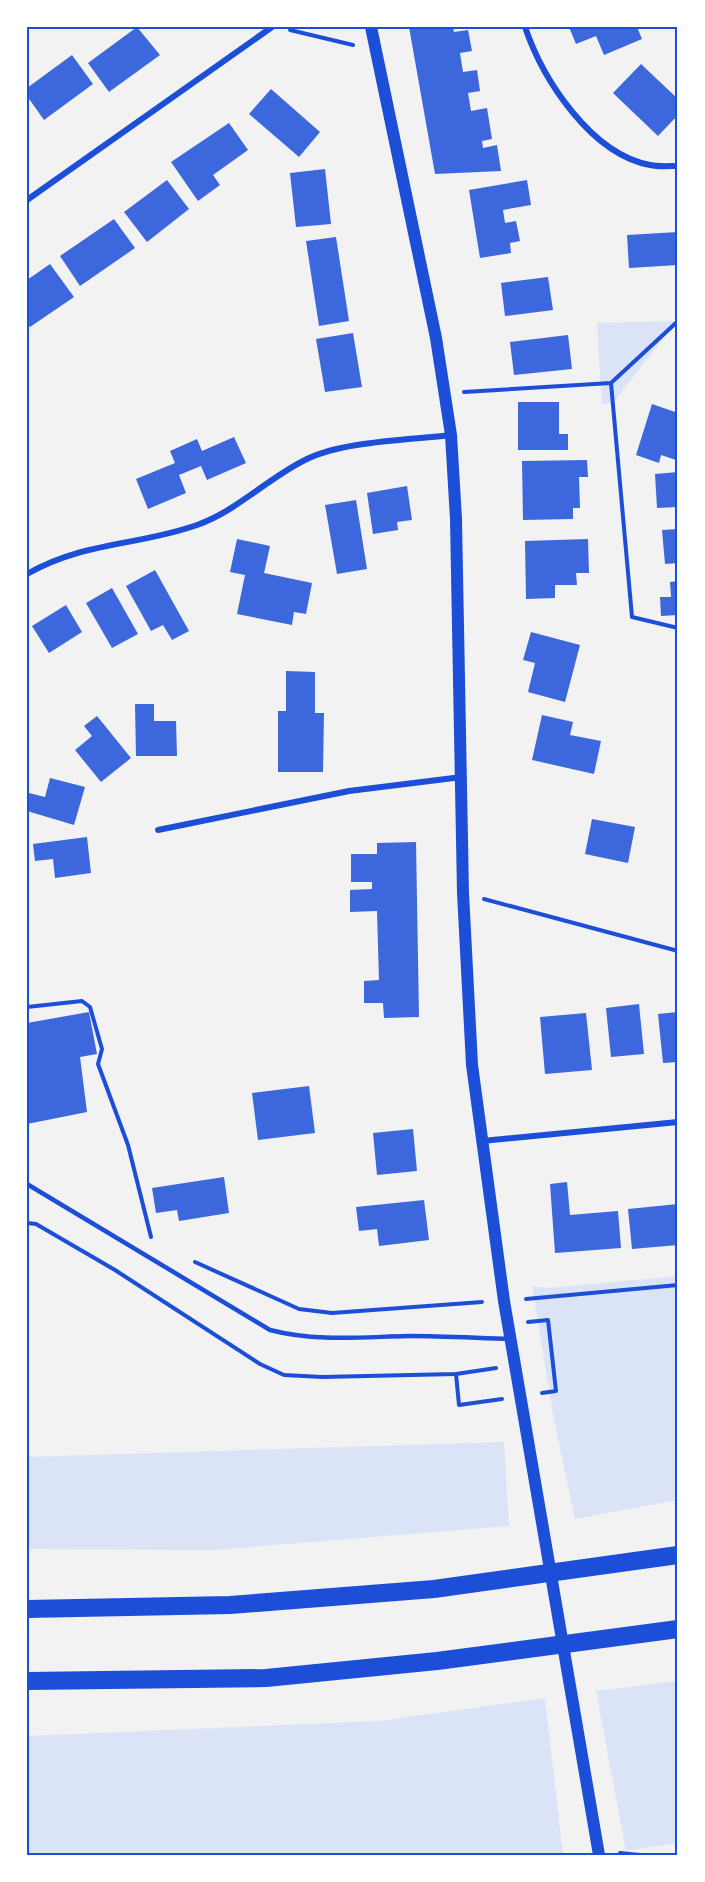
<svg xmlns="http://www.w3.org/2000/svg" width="705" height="1882" font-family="Helvetica,sans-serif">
<rect width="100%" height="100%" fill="#f2f2f2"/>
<!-- green -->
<g fill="#dbe4f7">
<polygon points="677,321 613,403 602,404 597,323"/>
<polygon points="678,1276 678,1500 575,1519 554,1420 532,1286 548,1288"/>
<polygon points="504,1442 509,1526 215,1550 27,1549 27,1457"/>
<polygon points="678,1681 678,1843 626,1851 596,1691"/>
<polygon points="545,1698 563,1855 27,1855 27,1736 379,1721"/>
</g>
<!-- building -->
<g fill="#3d67dc">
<polygon points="137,27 160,55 109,92 88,63"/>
<polygon points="409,27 453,27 454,32 468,30 472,51 460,53 463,72 477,70 480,91 468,93 471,111 487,108 492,139 482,141 483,148 497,145 501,171 435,174"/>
<polygon points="569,27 637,27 642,39 604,55 596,36 576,44"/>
<polygon points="72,55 93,84 44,120 27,96 27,88"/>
<polygon points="641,64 678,99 678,115 658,136 613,93"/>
<polygon points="271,89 320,132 299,157 249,114"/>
<polygon points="229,123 248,150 213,175 220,185 198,201 171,162"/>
<polygon points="325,169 331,224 296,227 290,173"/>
<polygon points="167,180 189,209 147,242 124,212"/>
<polygon points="527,180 531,205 503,210 505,223 516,221 520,241 510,243 511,253 480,258 469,190"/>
<polygon points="114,219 135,248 80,286 60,256"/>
<polygon points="678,232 678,265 629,268 627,235"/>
<polygon points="336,237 349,321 319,326 306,241"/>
<polygon points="50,264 74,297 30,327 27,322 27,280"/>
<polygon points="548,277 553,310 505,316 501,283"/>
<polygon points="353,333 362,387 325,392 316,339"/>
<polygon points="568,335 572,369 514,375 510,342"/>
<polygon points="518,402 559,402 559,434 568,434 568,450 518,450"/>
<polygon points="652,404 678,413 676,460 661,455 659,463 636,455"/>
<polygon points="234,437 246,463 207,480 201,466 179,475 186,493 148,509 136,479 175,463 170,451 197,439 202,451"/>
<polygon points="587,460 588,477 579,477 580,508 573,508 573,519 523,520 522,461"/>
<polygon points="678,472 678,507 657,508 655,474"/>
<polygon points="407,486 412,520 397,522 398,530 373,534 367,493"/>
<polygon points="356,500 367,569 337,574 325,505"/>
<polygon points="678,529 678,563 665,564 662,530"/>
<polygon points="237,539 270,546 264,573 312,583 306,614 294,612 292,625 237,614 245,575 230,572"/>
<polygon points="588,539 589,573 576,573 577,585 555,585 555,598 526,599 525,541"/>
<polygon points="155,570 189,631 172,640 163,625 151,631 126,586"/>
<polygon points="678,581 678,615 661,616 660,597 671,597 670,582"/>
<polygon points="112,588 138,634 112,648 86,603"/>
<polygon points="66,605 82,632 49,653 32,626"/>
<polygon points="531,632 580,645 565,702 528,692 535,663 523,660"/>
<polygon points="286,671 315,672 315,713 324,713 323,772 278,772 278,711 286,711"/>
<polygon points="135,704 154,704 154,721 176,721 177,756 136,756"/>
<polygon points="542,715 573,722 570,735 601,741 594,774 532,760"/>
<polygon points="97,716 131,758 101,782 75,750 92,736 84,726"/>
<polygon points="50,778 85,787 74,825 27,811 29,793 45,797"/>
<polygon points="592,819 635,827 628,863 585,854"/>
<polygon points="87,837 91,873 55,878 53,859 35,861 33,844"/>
<polygon points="416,842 419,1017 384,1018 383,1003 364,1003 364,981 379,980 377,911 350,912 350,890 372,889 372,882 351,882 351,854 377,854 377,843"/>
<polygon points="639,1004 644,1054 611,1057 606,1008"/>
<polygon points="89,1012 97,1054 80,1057 87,1112 27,1124 27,1023"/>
<polygon points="678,1012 678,1062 663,1063 658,1014"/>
<polygon points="586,1013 592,1070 545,1074 540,1017"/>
<polygon points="309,1086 315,1133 258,1140 252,1093"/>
<polygon points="413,1129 417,1171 377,1175 373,1133"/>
<polygon points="224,1177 229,1213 179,1221 177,1210 156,1213 152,1188"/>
<polygon points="567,1182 570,1215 618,1211 621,1248 555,1253 550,1184"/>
<polygon points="424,1200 429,1240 379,1246 377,1229 359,1231 356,1207"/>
<polygon points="678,1204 678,1245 632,1249 628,1209"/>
</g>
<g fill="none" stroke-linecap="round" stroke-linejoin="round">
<!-- path -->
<g stroke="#1d4ed8" stroke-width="4">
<polyline points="290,30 353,45"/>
<polyline points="611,383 632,617 678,628"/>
<polyline points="464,392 611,383 678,321"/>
<polyline points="484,899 678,951"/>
<polyline points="27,1007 82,1001 90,1007 102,1049 98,1064 128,1145 151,1237"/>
<polyline points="27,1223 36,1224 115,1270 260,1364 284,1375 322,1377 456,1374 496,1368"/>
<polyline points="195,1262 299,1309 332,1313 482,1302"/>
<polyline points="526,1299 678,1285"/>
<polyline points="528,1322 548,1320 556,1391 542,1393"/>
<polyline points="456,1374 459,1405 502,1399"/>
<polyline points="620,1853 640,1855"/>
</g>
<!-- service -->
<path stroke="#1d4ed8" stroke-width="4.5" d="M27,1184L270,1330C316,1342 361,1337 408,1336C442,1336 476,1338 510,1339"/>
<!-- minor -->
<g stroke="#1d4ed8" stroke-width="6">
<path d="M525,27C543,80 591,154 650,165C659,167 669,166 678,166"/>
<polyline points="27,200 272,27"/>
<path d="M27,574C85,541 138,546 197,525C237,511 269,477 307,459C343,441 410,440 451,435"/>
<polyline points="158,830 349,791 462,777"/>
<polyline points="482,1141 678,1122"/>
</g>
<!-- secondary -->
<polyline stroke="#1d4ed8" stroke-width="12" points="371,27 436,338 451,435 456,519 463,893 472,1065 504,1301 599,1855"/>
<!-- motorway -->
<g stroke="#1d4ed8" stroke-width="18">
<polyline points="27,1609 230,1605 434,1589 678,1555"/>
<polyline points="27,1681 266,1678 437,1661 678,1629"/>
</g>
</g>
<!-- border -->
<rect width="705" height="1882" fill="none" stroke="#ffffff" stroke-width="57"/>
<rect x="28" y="28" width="648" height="1826" fill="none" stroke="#1d4ed8" stroke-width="2"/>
</svg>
